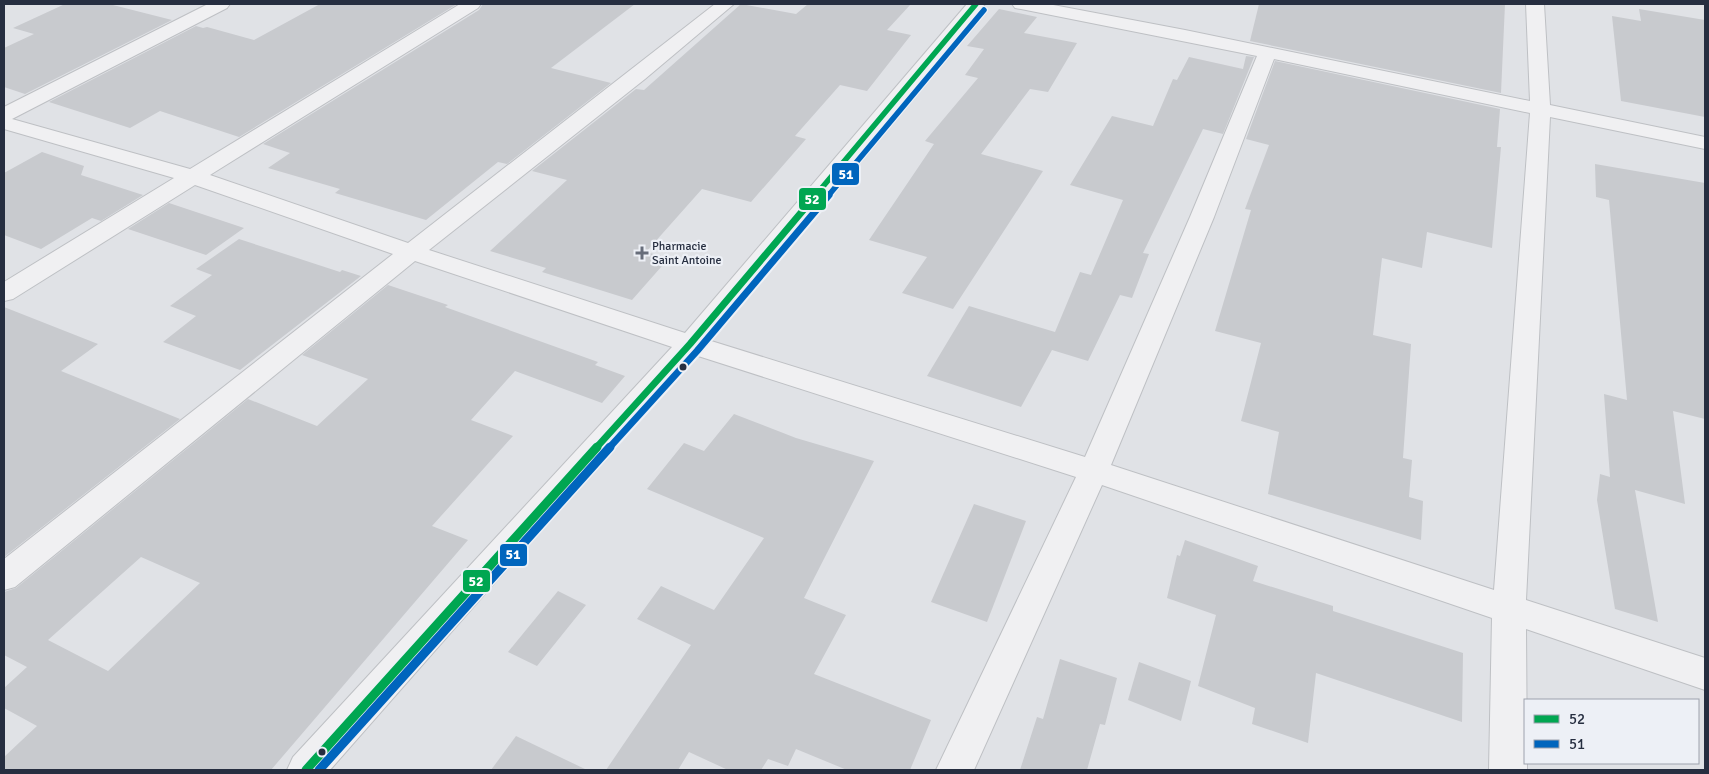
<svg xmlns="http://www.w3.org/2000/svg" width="1709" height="774" font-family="Signika,sans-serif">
<rect width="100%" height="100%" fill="#e0e2e6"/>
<!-- building -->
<g fill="#c8cace" fill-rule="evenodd">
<polygon points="65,4 109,4 172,20 25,94 4,87 4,48 34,34 13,28"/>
<polygon points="320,4 457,4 239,137 160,111 130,128 49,102 196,26 203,28 207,27 254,40"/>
<polygon points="483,4 635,4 551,68 611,83 507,164 498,162 426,220 335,193 340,189 268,168 290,153 263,144 479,10"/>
<polygon points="741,4 796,14 808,4 911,4 887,30 911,35 867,91 840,85 795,136 806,139 751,202 702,189 646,252 669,258 632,300 542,272 546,268 490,251 567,180 532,171 636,89 644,90"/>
<polygon points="1259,4 1505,4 1501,93 1250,41"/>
<polygon points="999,9 1037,17 1024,33 1077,43 1048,92 1030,89 981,154 1043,171 953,309 902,293 927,257 869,240 934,144 925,141 978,78 965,75 984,49 967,46"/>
<polygon points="1639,9 1705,20 1705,117 1621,101 1612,16 1641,21"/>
<polygon points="1246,56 1254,57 1223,134 1203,129 1143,253 1149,254 1132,298 1120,295 1088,361 1052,350 1021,407 927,376 969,306 1055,332 1080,272 1091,275 1123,200 1070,185 1112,116 1153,126 1173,79 1177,80 1189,57 1243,69"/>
<polygon points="1275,61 1500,109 1497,147 1501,147 1492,248 1427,232 1422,268 1382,258 1373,335 1411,344 1403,458 1412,460 1409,497 1423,501 1421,540 1268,494 1279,432 1241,421 1261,343 1215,331 1251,210 1245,209 1269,145 1246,139"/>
<polygon points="42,152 84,166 81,175 143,195 101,221 92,218 41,249 4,235 4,173"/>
<polygon points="1595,164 1705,183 1705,419 1673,411 1685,504 1635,490 1658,622 1615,609 1597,500 1600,474 1610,477 1604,394 1627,400 1609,200 1596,197"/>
<polygon points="169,203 244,228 206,255 128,229"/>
<polygon points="239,239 340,272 342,270 361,276 240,370 163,342 196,316 170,306 212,275 196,269"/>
<path d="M388,285L448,305L445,307L598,362L595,365L625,376L602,403L515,371L471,420L513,436L432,526L468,540L271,770H4V757L37,726L4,708V688L27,667L4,655V592L16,588L248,399L317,426L368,379L302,355ZM141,557L200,583L108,671L48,640Z"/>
<polygon points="4,307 98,344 61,371 180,419 4,557"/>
<polygon points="734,414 796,438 874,461 804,598 846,615 814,674 931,720 910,770 847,770 796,749 788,766 768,759 761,770 728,770 689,752 678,770 606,770 691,645 637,619 661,586 714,610 764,538 647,489 684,443 704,451"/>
<polygon points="974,504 1026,521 987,622 931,602"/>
<polygon points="1185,540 1258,566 1253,581 1333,606 1333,611 1463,653 1462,722 1316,673 1308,743 1252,724 1255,708 1198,686 1216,615 1167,598 1177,555 1180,556"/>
<polygon points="558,591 586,605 537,666 508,652"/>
<polygon points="1060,659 1117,678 1105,725 1100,724 1087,770 1020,770 1037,717 1043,719"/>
<polygon points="1139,662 1191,681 1181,721 1128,700"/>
<polygon points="516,736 587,770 491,770"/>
</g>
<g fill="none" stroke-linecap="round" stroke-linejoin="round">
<defs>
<path id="minor" d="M208,4H230L227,8L12,119L190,169L460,4H481L478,8L210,175L408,243L715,4H734L645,79L429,250L685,333L967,4H985L708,340L1085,457L1190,217L1257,56L1021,9L1015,8L1012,4H1048L1185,30L1530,101L1526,4H1544L1550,105L1705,137V149L1550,117L1526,600L1705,658V690L1526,629L1527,770H1489L1492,618L1102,485L974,770H936L1076,477L695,355L330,770H287L293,757L672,347L415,261L15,587L4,590V559L393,254L195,185L13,299L4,301V282L174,178L4,129V107ZM1274,59L1530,113L1494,590L1111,465L1214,217Z"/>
</defs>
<!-- minor casing -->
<use href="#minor" stroke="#bec0c4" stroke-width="2"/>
<!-- minor -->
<use href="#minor" fill="#f0f0f2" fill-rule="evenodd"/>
<defs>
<polyline id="bus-1-far2" points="815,196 976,4"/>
<polyline id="bus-1-far1" points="596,448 690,344 816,195"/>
<polyline id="bus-1" points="306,770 597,447"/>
<polyline id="bus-2-far2" points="828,196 984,10"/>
<polyline id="bus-2-far1" points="609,448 697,351 829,195"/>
<polyline id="bus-2" points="319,770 610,447"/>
</defs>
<!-- bus-1-far2 casing -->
<use href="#bus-1-far2" stroke="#edf0f6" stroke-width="8"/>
<!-- bus-1-far1 casing -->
<use href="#bus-1-far1" stroke="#edf0f6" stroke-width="11"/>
<!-- bus-1 casing -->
<use href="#bus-1" stroke="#edf0f6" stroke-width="12"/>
<!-- bus-2-far2 casing -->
<use href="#bus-2-far2" stroke="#edf0f6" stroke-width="8"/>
<!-- bus-2-far1 casing -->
<use href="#bus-2-far1" stroke="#edf0f6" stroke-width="11"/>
<!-- bus-2 casing -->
<use href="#bus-2" stroke="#edf0f6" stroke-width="12"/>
<!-- bus-1-far2 -->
<use href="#bus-1-far2" stroke="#00a651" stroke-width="5.5"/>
<!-- bus-1-far1 -->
<use href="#bus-1-far1" stroke="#00a651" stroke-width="7"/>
<!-- bus-1 -->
<use href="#bus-1" stroke="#00a651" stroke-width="9"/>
<!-- bus-2-far2 -->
<use href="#bus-2-far2" stroke="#0065bd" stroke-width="5.5"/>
<!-- bus-2-far1 -->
<use href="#bus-2-far1" stroke="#0065bd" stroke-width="7"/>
<!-- bus-2 -->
<use href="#bus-2" stroke="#0065bd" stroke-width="9"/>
</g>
<!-- markers -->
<path fill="#676d7a" stroke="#edf0f6" stroke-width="2" d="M639.5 245.5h5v5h5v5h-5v5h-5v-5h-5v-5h5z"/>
<g fill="#262e40" stroke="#edf0f6" stroke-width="2">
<circle cx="683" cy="367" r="4.5"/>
<circle cx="322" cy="752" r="4.5"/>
</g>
<g text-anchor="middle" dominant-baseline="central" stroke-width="4.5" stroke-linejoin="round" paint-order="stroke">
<!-- poi labels -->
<g font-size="12" fill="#262e40" stroke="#edf0f6" text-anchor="start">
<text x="652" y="246">Pharmacie<tspan x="652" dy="14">Saint Antoine</tspan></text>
</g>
</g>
<g stroke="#edf0f6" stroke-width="2">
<rect x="831" y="162" width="29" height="24" rx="5" fill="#0065bd"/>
<rect x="798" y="187" width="29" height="24" rx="5" fill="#00a651"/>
<rect x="499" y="543" width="29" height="24" rx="5" fill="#0065bd"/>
<rect x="462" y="569" width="29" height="24" rx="5" fill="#00a651"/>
</g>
<g font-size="14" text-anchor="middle" font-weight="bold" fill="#fff">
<text x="846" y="179">51</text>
<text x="812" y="204">52</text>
<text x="513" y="559">51</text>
<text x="476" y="586">52</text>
</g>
<!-- border -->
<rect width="1709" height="774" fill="none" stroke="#262e40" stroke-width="10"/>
<!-- legend -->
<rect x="1524" y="699" width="175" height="65" fill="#edf0f6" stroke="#9da2ad"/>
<rect x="1534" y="715" width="25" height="8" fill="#00a651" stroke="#9da2ad"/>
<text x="1569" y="724" font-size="15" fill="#262e40">52</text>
<rect x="1534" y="740" width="25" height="8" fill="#0065bd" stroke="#9da2ad"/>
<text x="1569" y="749" font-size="15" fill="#262e40">51</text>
</svg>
